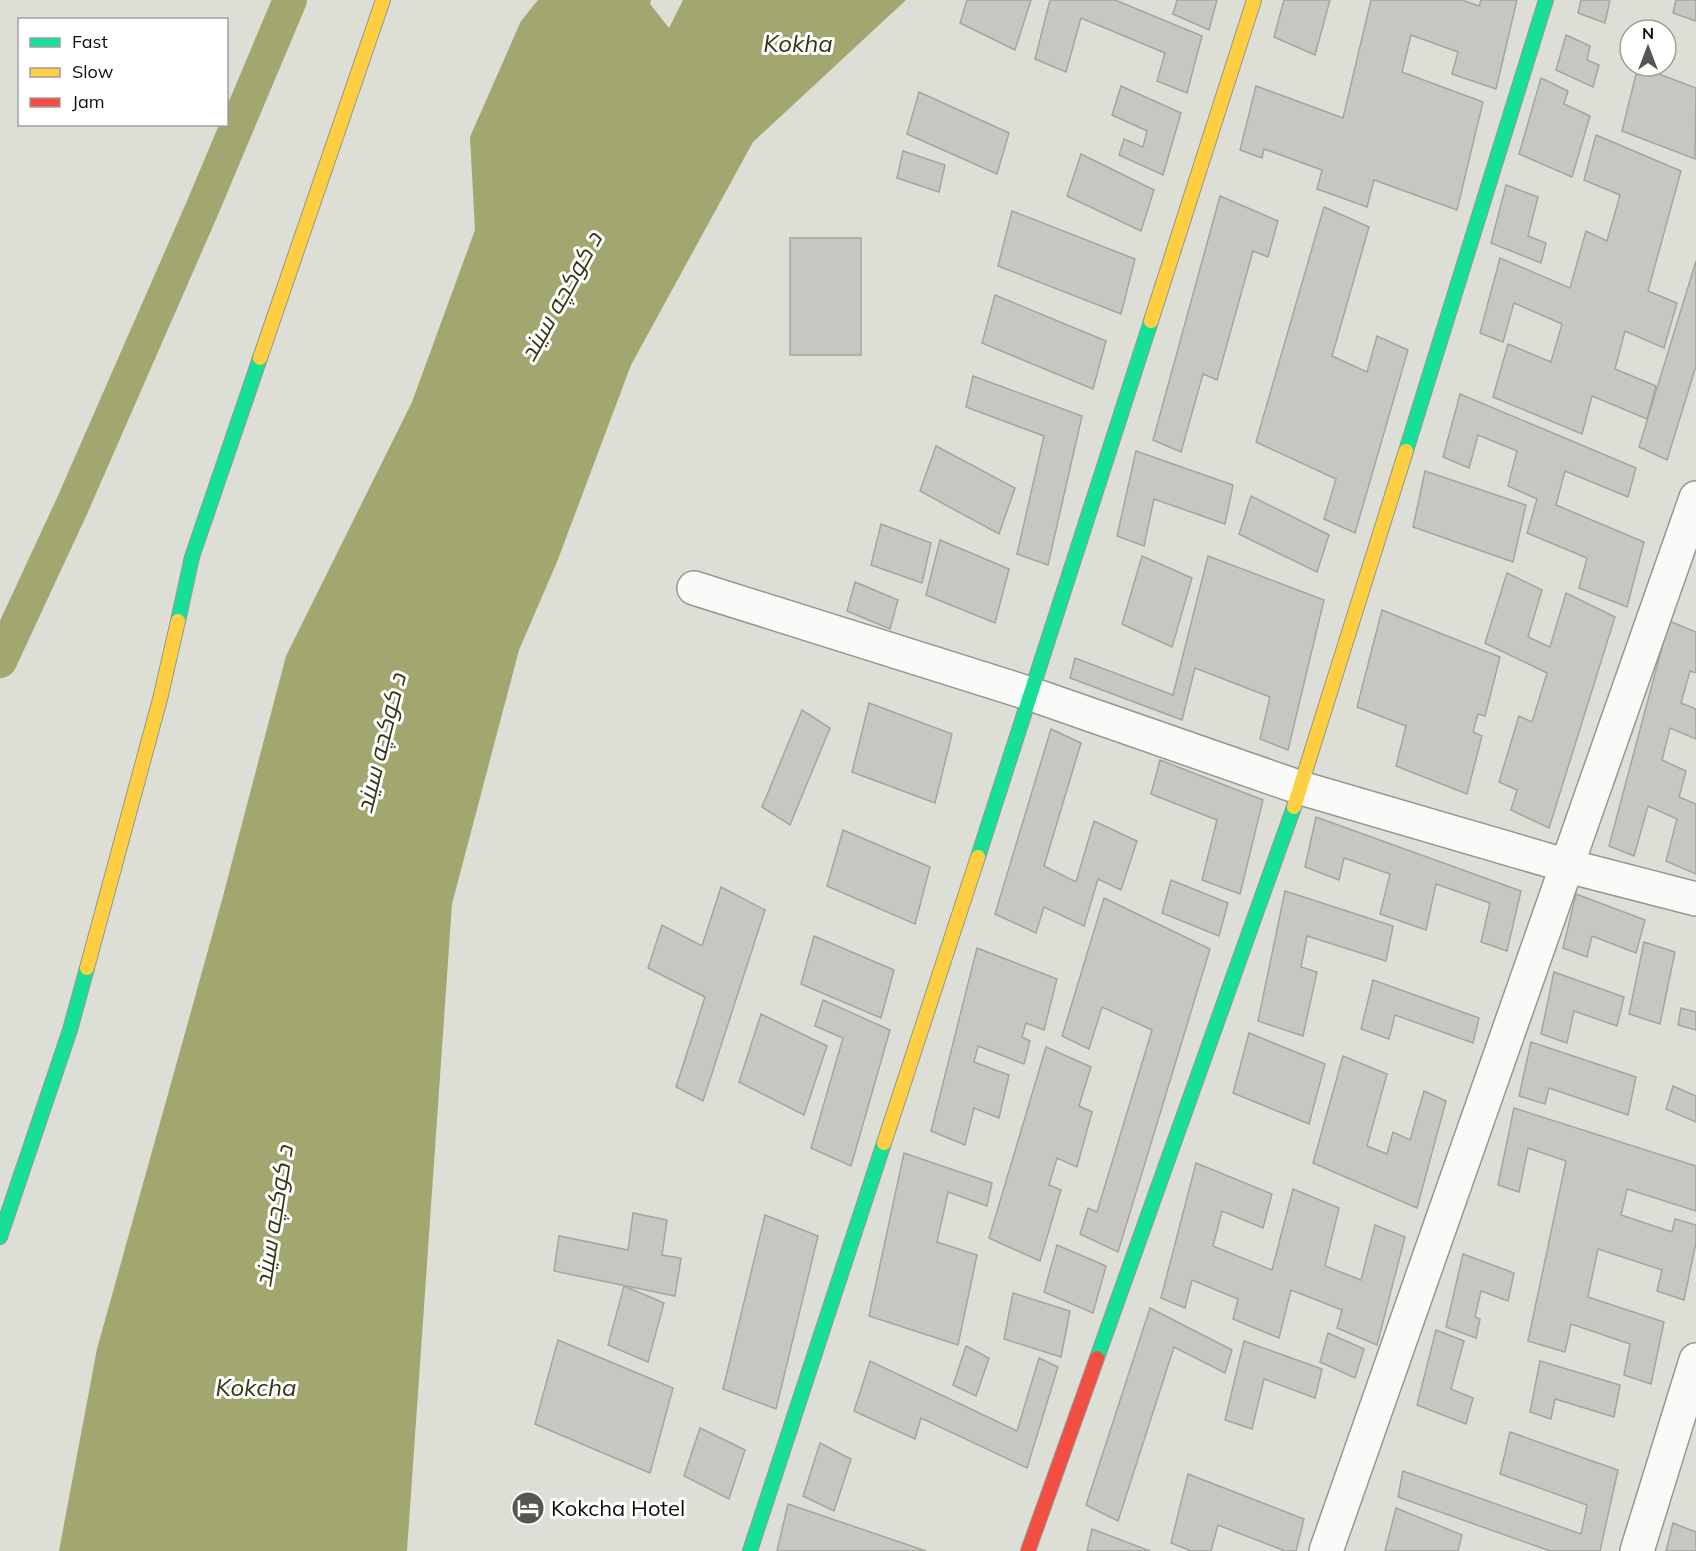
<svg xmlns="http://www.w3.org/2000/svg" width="1696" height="1551" font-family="Mulish,Cairo,sans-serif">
<rect width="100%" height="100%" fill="#ddded6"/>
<!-- water -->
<polygon fill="#a1a76f" points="538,0 651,0 650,4 669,28 683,0 906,0 753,142 631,365 557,562 519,650 452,904 407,1551 59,1551 97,1349 222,900 286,656 412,402 475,230 470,137 521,21"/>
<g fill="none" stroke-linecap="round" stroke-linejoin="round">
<!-- canal -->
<polyline stroke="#a1a76f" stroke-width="34" points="0,661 72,506 202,209 290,0"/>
</g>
<!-- building -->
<g fill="#c6c7c1" stroke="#a4a59f" stroke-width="1.5">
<polygon points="967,0 1031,0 1015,50 960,23"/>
<polygon points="1050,0 1115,0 1202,36 1187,93 1157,81 1165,53 1081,18 1066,72 1035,59"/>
<polygon points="1177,0 1217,0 1209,30 1173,14"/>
<polygon points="1284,0 1330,0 1315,55 1274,37"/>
<polygon points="1371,0 1462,0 1479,6 1481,0 1517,0 1496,89 1452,74 1458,52 1411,35 1402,72 1483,102 1457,210 1374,180 1367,207 1317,189 1322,170 1264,149 1262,158 1240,150 1256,86 1343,118"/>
<polygon points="1581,0 1610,0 1605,23 1578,13"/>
<polygon points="1676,0 1696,0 1696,21 1673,13"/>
<polygon points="1566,35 1590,46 1587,60 1599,65 1593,87 1556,70"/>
<polygon points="1638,66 1696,88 1695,159 1622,131"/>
<polygon points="1541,78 1568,91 1564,104 1590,116 1572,177 1519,154"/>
<polygon points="1121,86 1181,113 1163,175 1119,155 1124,139 1143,147 1147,131 1112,115"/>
<polygon points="919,92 1009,133 997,174 907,134"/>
<polygon points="1596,135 1681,171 1648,291 1677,303 1664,348 1625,331 1615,369 1656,386 1647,419 1592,396 1582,434 1493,397 1508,344 1551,362 1562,324 1514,303 1503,342 1480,333 1500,258 1570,288 1586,231 1607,241 1620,195 1584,180"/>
<polygon points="903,151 945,165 939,192 897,178"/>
<polygon points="1081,154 1154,190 1141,231 1067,196"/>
<polygon points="1506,185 1538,197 1528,236 1546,243 1541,263 1491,243"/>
<polygon points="1220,196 1278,221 1268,257 1253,251 1217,380 1203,374 1181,452 1153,440"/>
<polygon points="1324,207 1369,227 1332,356 1367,372 1377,336 1408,350 1355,533 1324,519 1336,479 1256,442"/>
<polygon points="1012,211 1135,259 1121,314 998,266"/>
<rect x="790" y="238" width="71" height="117"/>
<polygon points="1696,261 1696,366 1667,460 1639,447"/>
<polygon points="995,295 1106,341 1093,389 982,343"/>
<polygon points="973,376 1082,416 1048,565 1017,554 1044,436 966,407"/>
<polygon points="1460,394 1636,468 1628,497 1565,471 1556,505 1644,542 1627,607 1579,588 1587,558 1527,533 1537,499 1508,486 1517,451 1478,435 1469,468 1443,457"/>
<polygon points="936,446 1015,488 999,534 920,491"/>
<polygon points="1136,451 1233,485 1225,524 1154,499 1144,546 1117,536"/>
<polygon points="1425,471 1526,505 1513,562 1413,527"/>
<polygon points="1251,496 1329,535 1317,572 1239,534"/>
<polygon points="881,524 931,543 922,583 871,565"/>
<polygon points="940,540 1009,569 995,623 926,595"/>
<polygon points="1142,556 1192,578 1172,647 1122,624"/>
<polygon points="1208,556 1324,600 1288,750 1260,739 1270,697 1195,668 1182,720 1070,678 1075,658 1173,695"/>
<polygon points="1507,573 1542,590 1528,637 1550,647 1566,593 1615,617 1549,828 1511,810 1517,790 1499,782 1519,716 1532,722 1547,673 1485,643"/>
<polygon points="855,582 898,600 890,629 847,611"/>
<polygon points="1382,610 1500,657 1485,716 1478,714 1473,732 1482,736 1467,794 1396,766 1406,726 1357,707"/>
<polygon points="1669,621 1696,632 1696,673 1690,671 1681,703 1696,709 1696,739 1670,728 1662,760 1686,771 1679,797 1696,804 1696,874 1666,861 1677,819 1648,806 1634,856 1609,846"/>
<polygon points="869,703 952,734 935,803 852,772"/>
<polygon points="802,710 830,728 790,825 762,807"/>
<polygon points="1051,729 1081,743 1044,866 1076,882 1094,821 1137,841 1121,890 1098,879 1084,926 1044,907 1036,933 995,914"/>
<polygon points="1160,760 1263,800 1240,894 1202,880 1217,820 1151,794"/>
<polygon points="1316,817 1521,891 1507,951 1481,942 1490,903 1436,884 1426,930 1380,914 1390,874 1344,858 1339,880 1305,867"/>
<polygon points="843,830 930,867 915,924 827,886"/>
<polygon points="1171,880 1228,903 1219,936 1162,913"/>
<polygon points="721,887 765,910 703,1101 676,1087 705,997 648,968 662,925 702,946"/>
<polygon points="1285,891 1393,926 1386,961 1307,936 1301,967 1317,972 1303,1036 1258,1021"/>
<polygon points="1576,894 1645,920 1636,953 1592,936 1587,957 1563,948"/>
<polygon points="1104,898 1210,949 1118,1252 1080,1234 1088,1208 1097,1212 1152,1030 1102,1007 1089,1049 1062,1036"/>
<polygon points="814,936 894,970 881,1018 801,984"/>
<polygon points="1644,942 1675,952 1660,1024 1629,1014"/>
<polygon points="977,948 1057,979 1044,1030 1026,1023 1022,1037 1030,1041 1024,1064 978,1046 974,1062 1009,1075 999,1118 974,1108 965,1145 931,1131"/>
<polygon points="1554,972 1624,997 1617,1026 1574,1011 1567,1043 1541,1034"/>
<polygon points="1373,980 1479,1018 1473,1043 1395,1015 1389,1039 1361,1029"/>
<polygon points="823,1000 890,1030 851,1166 811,1148 843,1038 815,1026"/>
<polygon points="1681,1008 1696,1012 1696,1030 1678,1025"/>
<polygon points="761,1014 827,1046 804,1115 739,1082"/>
<polygon points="1249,1033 1325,1064 1309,1124 1233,1093"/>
<polygon points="1531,1042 1636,1077 1628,1115 1549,1088 1545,1104 1519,1096"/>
<polygon points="1046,1047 1091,1067 1079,1106 1092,1112 1077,1167 1057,1158 1049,1185 1061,1190 1040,1261 989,1238"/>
<polygon points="1343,1056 1387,1074 1367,1146 1387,1154 1393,1132 1410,1140 1424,1091 1446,1101 1417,1208 1313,1163"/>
<polygon points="1673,1086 1696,1096 1696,1122 1666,1109"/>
<polygon points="1514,1108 1696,1166 1696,1211 1627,1189 1621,1215 1672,1232 1675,1219 1696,1225 1696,1242 1684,1300 1657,1291 1662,1270 1598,1249 1588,1297 1664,1322 1651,1384 1624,1375 1630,1344 1571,1324 1565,1352 1528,1341 1566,1161 1528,1148 1519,1192 1498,1185"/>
<polygon points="904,1153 992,1183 987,1206 948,1192 937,1242 977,1255 958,1345 869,1316"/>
<polygon points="1196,1163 1272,1194 1263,1228 1222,1211 1213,1246 1272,1270 1293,1189 1339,1208 1325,1266 1361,1280 1375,1225 1405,1237 1377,1345 1337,1328 1342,1310 1291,1290 1279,1338 1233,1319 1238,1299 1192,1280 1185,1308 1161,1298"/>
<polygon points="633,1213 667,1220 662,1255 681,1258 675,1296 554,1271 559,1236 628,1250"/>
<polygon points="765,1215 818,1236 776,1409 723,1389"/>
<polygon points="1057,1245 1106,1266 1093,1313 1044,1292"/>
<polygon points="1463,1254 1514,1273 1508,1301 1481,1291 1475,1317 1480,1319 1476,1338 1446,1327"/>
<polygon points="624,1286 664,1303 648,1362 608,1345"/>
<polygon points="1013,1293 1070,1311 1061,1357 1004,1339"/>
<polygon points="1150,1308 1232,1350 1225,1373 1174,1347 1118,1521 1086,1505"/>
<polygon points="1436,1330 1464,1341 1451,1389 1473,1398 1466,1424 1417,1405"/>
<polygon points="1328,1333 1364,1349 1355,1378 1320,1362"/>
<polygon points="558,1340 673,1388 650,1473 535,1424"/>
<polygon points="1244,1341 1322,1369 1315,1398 1264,1379 1252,1429 1225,1420"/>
<polygon points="966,1346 989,1358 976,1396 953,1385"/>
<polygon points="1039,1358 1058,1367 1027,1468 921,1418 915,1439 854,1411 870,1361 1017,1431"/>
<polygon points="1540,1361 1620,1385 1614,1417 1555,1399 1551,1419 1530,1412"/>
<polygon points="700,1428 745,1450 729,1499 684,1476"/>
<polygon points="1510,1432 1618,1470 1600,1551 1550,1551 1398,1497 1403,1471 1581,1534 1587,1505 1500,1474"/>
<polygon points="820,1443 851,1459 834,1511 803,1496"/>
<polygon points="1188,1474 1304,1519 1296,1551 1285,1551 1218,1525 1211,1551 1191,1551 1171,1543"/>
<polygon points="788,1504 926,1551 777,1551"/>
<polygon points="1396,1508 1462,1535 1458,1551 1385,1551"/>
<polygon points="1673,1523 1696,1532 1696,1551 1666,1551"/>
<polygon points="1092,1529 1150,1551 1087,1551"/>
</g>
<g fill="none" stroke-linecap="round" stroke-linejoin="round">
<defs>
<g id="street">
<polyline points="694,588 1031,694 1301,788 1568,866 1696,899"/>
<polyline points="1326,1551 1696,498"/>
<polyline points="1637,1551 1696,1360"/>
</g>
<g id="fast">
<polyline points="1406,451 1546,0"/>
<polyline points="178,621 192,557 260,358"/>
<polyline points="978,857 1151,321"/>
<polyline points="0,1237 70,1030 87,968"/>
<polyline points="1097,1358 1294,807"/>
<polyline points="750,1551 884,1143"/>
</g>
<g id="slow">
<polyline points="1151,321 1254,0"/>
<polyline points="260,358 383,0"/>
<polyline points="1294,807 1406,451"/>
<polyline points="87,968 160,699 178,621"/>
<polyline points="884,1143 978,857"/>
</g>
<polyline id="jam" points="1028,1551 1097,1358"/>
</defs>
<!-- street casing -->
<use href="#street" stroke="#969791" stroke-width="36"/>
<!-- fast casing -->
<use href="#fast" stroke="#969791" stroke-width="16"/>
<!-- slow casing -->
<use href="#slow" stroke="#969791" stroke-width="16"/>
<!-- jam casing -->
<use href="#jam" stroke="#969791" stroke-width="16"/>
<!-- street -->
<use href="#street" stroke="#fafaf9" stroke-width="33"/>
<!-- fast -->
<use href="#fast" stroke="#16e098" stroke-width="14"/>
<!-- slow -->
<use href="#slow" stroke="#ffcf43" stroke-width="14"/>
<!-- jam -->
<use href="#jam" stroke="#f24e42" stroke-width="14"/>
</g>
<!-- icons -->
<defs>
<symbol id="hotel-disc" viewBox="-11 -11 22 22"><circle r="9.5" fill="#565751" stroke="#fff"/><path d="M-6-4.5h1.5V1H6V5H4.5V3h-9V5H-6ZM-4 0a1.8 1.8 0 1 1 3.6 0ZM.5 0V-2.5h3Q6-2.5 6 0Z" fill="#fff"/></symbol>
</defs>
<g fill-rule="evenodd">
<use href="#hotel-disc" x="509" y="1489" width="38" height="38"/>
</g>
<g text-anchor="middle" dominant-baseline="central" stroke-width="6" stroke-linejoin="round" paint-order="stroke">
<!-- poi labels -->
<g font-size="22" fill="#0e0e09" stroke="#fff" text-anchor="start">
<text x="551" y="1508">Kokcha Hotel</text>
</g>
<!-- water labels -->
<g font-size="24" font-style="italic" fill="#333715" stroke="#fff">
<text x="798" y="43">Kokha</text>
<text transform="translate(560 296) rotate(-61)">د کوکچه سیند</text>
<text transform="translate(380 743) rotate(-76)">د کوکچه سیند</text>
<text transform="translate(273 1216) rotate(-81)">د کوکچه سیند</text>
<text x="256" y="1387">Kokcha</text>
</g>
</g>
<!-- legend -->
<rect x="18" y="18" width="210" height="108" fill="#ffffff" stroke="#9f9f9d" stroke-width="1.5"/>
<rect x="30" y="38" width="30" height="9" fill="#16e098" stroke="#9f9f9d" stroke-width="1.5"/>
<text x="72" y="48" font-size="18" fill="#0e0e09">Fast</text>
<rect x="30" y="68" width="30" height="9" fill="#ffcf43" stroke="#9f9f9d" stroke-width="1.5"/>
<text x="72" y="78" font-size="18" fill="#0e0e09">Slow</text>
<rect x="30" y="98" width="30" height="9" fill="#f24e42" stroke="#9f9f9d" stroke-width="1.5"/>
<text x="72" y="108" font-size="18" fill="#0e0e09">Jam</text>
<!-- north arrow -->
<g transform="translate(1648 48)"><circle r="28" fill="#ffffff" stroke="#9f9f9d" stroke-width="1.5"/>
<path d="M0-4.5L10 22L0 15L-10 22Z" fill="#565751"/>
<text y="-9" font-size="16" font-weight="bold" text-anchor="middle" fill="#0e0e09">N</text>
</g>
</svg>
